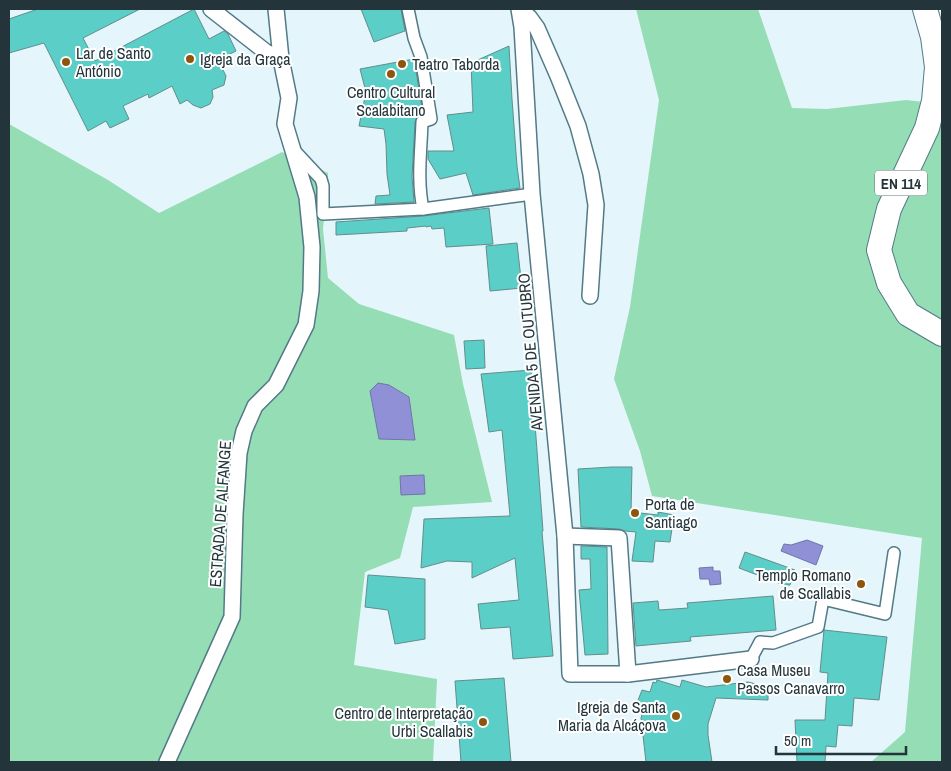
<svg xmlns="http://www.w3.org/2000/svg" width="951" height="771" font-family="'Archivo Narrow',sans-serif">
<rect width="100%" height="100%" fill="#e4f5fb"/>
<!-- green -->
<g fill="#95ddb4" fill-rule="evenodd">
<polygon points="636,9 758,9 792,108 827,109 906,100 942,104 942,762 871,762 905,732 922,538 652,496 640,451 614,379 630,307 659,100"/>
<path d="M9,124L108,180L159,213L282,152L328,173L323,229L328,278L359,304L454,335L463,384L492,502L413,507L400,558L365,572L354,665L437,679L433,762H9ZM389,385L409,397L414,440L380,439Z"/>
</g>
<!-- water -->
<g fill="#9090d7" stroke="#6f75a8">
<polygon points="378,383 389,385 409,397 415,440 379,439 370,391"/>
<polygon points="424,475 425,494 401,495 400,476"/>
<polygon points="807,540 823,546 816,565 781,551 784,544 791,545"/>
<polygon points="713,567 713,571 720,571 721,584 710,585 709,579 700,579 699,568"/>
</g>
<!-- building -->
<g fill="#5bcec8" stroke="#618e8a">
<polygon points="38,9 140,9 83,38 95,61 194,9 209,39 224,31 228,34 236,51 218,60 226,76 224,85 212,90 213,97 210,104 201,108 193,105 187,100 180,104 172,86 149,98 148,94 123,106 129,119 110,128 106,121 88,131 44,43 9,53 9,19"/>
<polygon points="361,9 401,9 405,31 374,42"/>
<polygon points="509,46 512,99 517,166 520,188 473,195 466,173 440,179 428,159 428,151 454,151 447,115 473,112 471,63"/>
<polygon points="414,59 423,114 419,114 415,122 412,177 414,202 375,204 376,196 390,195 387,174 386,144 384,129 359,126 366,92 360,69"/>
<polygon points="489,208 493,244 446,247 444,228 432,229 431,226 426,227 426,226 407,228 407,231 336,235 336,222 423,216"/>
<polygon points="517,243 522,288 490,291 486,246"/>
<polygon points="484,340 485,368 466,369 464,341"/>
<polygon points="531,370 543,531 542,532 553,656 513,659 510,627 481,629 478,604 519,600 515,558 472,578 472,562 447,561 421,568 424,519 510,516 502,430 489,432 481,374"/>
<polygon points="612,467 632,467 631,512 658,515 658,512 674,515 670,542 655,541 653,562 632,561 636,532 625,531 619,529 581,527 578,469"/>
<polygon points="581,546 607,547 608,654 585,655 579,590 591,589 590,559 581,559"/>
<polygon points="745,552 795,570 790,585 784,585 739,568"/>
<polygon points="368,575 425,579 425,639 395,644 388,610 365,607"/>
<polygon points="773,596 776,630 690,637 691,641 636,646 633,603 658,601 659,610 688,608 687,603"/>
<polygon points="824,630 887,637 879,700 854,698 852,726 838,725 836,747 826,746 825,762 797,762 795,720 825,720 828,673 820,672"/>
<polygon points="504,678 511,762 461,762 455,681"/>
<polygon points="657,680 680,687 682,680 706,687 748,682 768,687 768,700 716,698 708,724 708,735 712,762 646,762 641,718 643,711 635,708 642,690 650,692 653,682 656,683"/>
</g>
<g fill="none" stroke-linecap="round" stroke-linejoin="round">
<defs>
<g id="pedestrian">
<path d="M408,9L414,38L421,57L431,119L422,122C421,152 417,180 423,209"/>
<polyline points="294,150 321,179 323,186 323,214 423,209 532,194"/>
<polyline points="751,659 760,642 773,643 818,627 823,599 885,614 894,553"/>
</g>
<g id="minor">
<polyline points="211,9 266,52 281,59"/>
<polyline points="519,9 522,27 532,194 565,536 570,674 628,674 751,659"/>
<polyline points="520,9 529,17 537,28 558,76 578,126 591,174 596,205 590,296"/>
<polyline points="565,536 619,538 628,674"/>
<polyline points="167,762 232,617 235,514 239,453 244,431 255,406 276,385 306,325 311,291 312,247 307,197 285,124 289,98 281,59 276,9"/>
</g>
<polyline id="primary" points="925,9 933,37 937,67 934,101 927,128 889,209 879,250 889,283 908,314 942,334"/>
</defs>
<!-- pedestrian casing -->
<use href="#pedestrian" stroke="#527a87" stroke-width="14"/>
<!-- minor casing -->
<use href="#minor" stroke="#527a87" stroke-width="18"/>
<!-- primary casing -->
<use href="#primary" stroke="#527a87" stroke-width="26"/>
<!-- pedestrian -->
<use href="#pedestrian" stroke="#fff" stroke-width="11"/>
<!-- minor -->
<use href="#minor" stroke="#fff" stroke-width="15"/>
<!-- primary -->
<use href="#primary" stroke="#fff" stroke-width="24"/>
</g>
<!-- markers -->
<g fill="#8e560c" stroke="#fff" stroke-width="2">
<circle cx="190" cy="59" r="5"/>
<circle cx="66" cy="62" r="5"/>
<circle cx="402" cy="64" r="5"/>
<circle cx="391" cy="74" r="5"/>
<circle cx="635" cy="513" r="5"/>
<circle cx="861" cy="584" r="5"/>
<circle cx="727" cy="679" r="5"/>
<circle cx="676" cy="716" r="5"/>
<circle cx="483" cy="722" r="5"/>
</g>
<g text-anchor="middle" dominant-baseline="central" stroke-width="4" stroke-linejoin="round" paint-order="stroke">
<!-- shield labels -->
<rect fill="#fff" stroke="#657276" stroke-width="1" x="875" y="170.5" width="52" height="25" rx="4"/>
<g font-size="15" font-weight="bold" fill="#23353b">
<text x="901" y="183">EN 114</text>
</g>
<!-- poi labels -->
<g font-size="16" fill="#23353b" stroke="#fff" text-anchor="start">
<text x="76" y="53">Lar de Santo<tspan x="76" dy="18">António</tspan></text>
<text x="200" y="59">Igreja da Graça</text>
<text x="412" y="64">Teatro Taborda</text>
<text x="391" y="92" text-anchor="middle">Centro Cultural<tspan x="391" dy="18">Scalabitano</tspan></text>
<text x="645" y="504">Porta de<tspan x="645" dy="18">Santiago</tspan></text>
<text x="851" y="575" text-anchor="end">Templo Romano<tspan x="851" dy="18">de Scallabis</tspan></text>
<text x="737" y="670">Casa Museu<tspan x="737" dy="18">Passos Canavarro</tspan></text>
<text x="666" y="707" text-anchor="end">Igreja de Santa<tspan x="666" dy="18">Maria da Alcáçova</tspan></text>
<text x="473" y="713" text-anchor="end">Centro de Interpretação<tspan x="473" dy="18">Urbi Scallabis</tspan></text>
</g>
<!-- street labels -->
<g font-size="16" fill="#23353b" stroke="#fff">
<text transform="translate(530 352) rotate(-95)">AVENIDA 5 DE OUTUBRO</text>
<text transform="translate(220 514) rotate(-86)">ESTRADA DE ALFANGE</text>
</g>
</g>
<!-- border -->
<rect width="951" height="771" fill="none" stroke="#23353b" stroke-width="20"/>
<!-- scale -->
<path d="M776 746v8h130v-8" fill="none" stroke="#23353b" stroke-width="2.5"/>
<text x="784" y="746" font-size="15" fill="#23353b" stroke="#ffffff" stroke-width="4" paint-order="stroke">50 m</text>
</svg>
